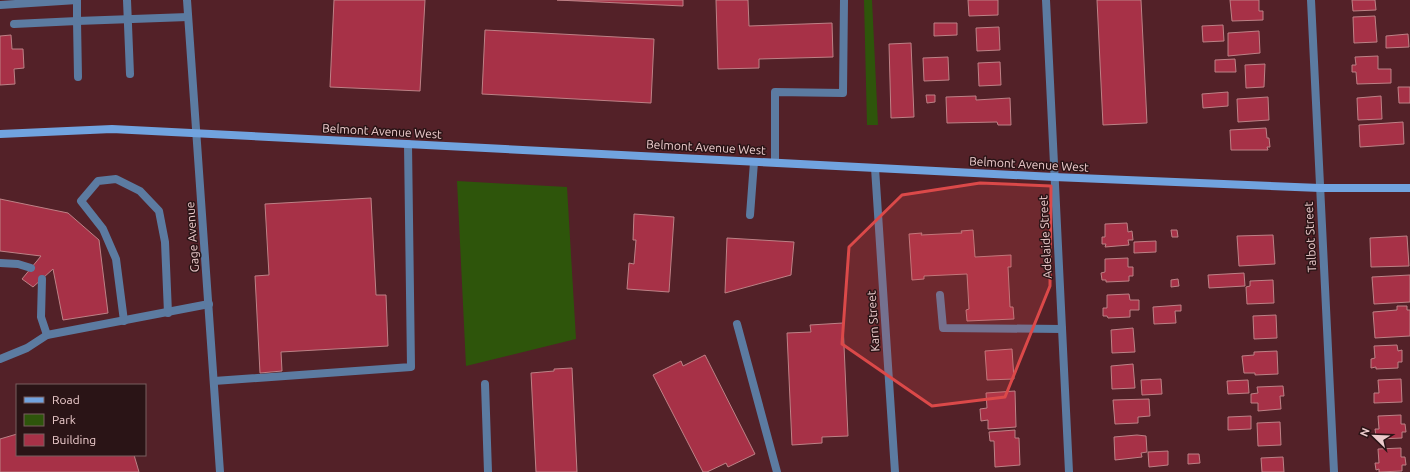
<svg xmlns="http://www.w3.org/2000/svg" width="1410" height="472" font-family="Ubuntu,sans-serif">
<rect width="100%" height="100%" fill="#532128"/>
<!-- green -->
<g fill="#2e550b">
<polygon points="864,0 872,0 878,125 867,125"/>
<polygon points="457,181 567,187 576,339 466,366"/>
</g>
<!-- building -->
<g fill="#a73147" stroke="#bd8186">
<polygon points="334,0 425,0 420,91 330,87"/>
<polygon points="557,0 683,0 683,6"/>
<polygon points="716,0 748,0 749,26 832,23 833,57 759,59 759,68 718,69"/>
<polygon points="968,0 998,0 998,15 969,16"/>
<polygon points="1097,0 1141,0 1147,123 1103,125"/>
<polygon points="1230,0 1259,0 1259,11 1263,11 1263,20 1232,21"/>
<polygon points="1352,0 1375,0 1376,10 1353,11"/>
<polygon points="1375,16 1377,42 1354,43 1353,17"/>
<polygon points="934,23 957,23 957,35 934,36"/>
<polygon points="1223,25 1224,41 1203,42 1202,26"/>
<polygon points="999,27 1000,50 977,51 976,28"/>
<polygon points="485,30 654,39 651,103 482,94"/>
<polygon points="1259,31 1260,53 1228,56 1228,33"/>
<polygon points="1408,34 1409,47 1386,48 1386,36"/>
<polygon points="11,35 12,49 23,49 24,68 14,69 15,84 0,85 0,36"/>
<polygon points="911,43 914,117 891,118 889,44"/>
<polygon points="1378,56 1378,69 1391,69 1391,83 1357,84 1356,72 1352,72 1352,65 1356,65 1355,57"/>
<polygon points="948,57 949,80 924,81 923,58"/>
<polygon points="1235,59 1236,72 1215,72 1215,60"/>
<polygon points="1000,62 1001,85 979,86 978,63"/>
<polygon points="1265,64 1264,87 1246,88 1245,65"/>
<polygon points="1398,87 1410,87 1410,103 1399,103"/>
<polygon points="1228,92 1228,106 1203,108 1202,94"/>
<polygon points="926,95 935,95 935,102 927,103"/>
<polygon points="976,96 976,100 1010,98 1011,125 998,125 997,122 947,123 946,97"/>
<polygon points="1381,96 1382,119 1358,120 1357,98"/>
<polygon points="1268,97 1269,120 1238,122 1237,99"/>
<polygon points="1403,122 1404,144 1360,147 1359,125"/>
<polygon points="1266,128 1267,138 1269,138 1270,147 1267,147 1268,150 1231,150 1230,130"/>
<polygon points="371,198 376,295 386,295 388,346 281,352 282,371 260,373 255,276 269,275 265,204"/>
<polygon points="0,199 68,213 99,240 108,313 63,320 53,269 33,287 22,279 41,256 0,251"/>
<polygon points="634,214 674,217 669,292 627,289 629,263 634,264 636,240 633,240"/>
<polygon points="1127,223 1128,232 1132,231 1133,240 1128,240 1129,245 1105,247 1106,244 1102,244 1102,237 1105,237 1105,224"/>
<polygon points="973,230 975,257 1011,255 1011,267 1008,267 1010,307 1013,307 1014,319 967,321 966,310 969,309 967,274 924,276 924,279 912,280 909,234 922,233 921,235 962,233 961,231"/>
<polygon points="1171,230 1177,230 1178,237 1172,237"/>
<polygon points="1273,235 1275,264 1239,266 1237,236"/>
<polygon points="1407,236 1409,266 1371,267 1370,238"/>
<polygon points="727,238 794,242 791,275 725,293"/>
<polygon points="1156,241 1156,252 1134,253 1134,242"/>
<polygon points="1128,258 1128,267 1133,267 1133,276 1129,276 1129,281 1106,282 1106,280 1102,280 1101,273 1105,272 1105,259"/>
<polygon points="1244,273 1245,286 1209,288 1208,275"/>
<polygon points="1410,275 1410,302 1374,304 1372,277"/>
<polygon points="1178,279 1179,286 1171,287 1171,280"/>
<polygon points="1273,280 1274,303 1247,304 1246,287 1250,286 1250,281"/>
<polygon points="1129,294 1130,300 1139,300 1139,310 1130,310 1130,317 1108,318 1107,316 1103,316 1103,308 1107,308 1107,295"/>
<polygon points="1181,305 1181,311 1175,311 1176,323 1154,324 1153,307"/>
<polygon points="1397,306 1407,306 1407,310 1410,310 1410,336 1375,338 1373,312 1397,310"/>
<polygon points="1276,315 1277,338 1254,339 1253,316"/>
<polygon points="843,323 848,436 822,437 822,443 792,445 787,333 811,332 810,325"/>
<polygon points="1133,328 1135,352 1112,353 1111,330"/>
<polygon points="1397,345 1398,351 1402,350 1402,362 1398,362 1398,368 1376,369 1376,367 1371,368 1371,359 1375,358 1374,346"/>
<polygon points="1012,349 1014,379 987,380 985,351"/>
<polygon points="1277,351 1278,374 1255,375 1255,373 1244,373 1242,356 1254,355 1254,352"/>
<polygon points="705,355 755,454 728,467 726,463 707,472 703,472 653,375 681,361 683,366"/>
<polygon points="1133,364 1135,388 1112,389 1111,366"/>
<polygon points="572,368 577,472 536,472 531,373 554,371 554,369"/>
<polygon points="1161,379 1162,394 1142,395 1141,380"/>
<polygon points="1401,379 1402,402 1374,403 1374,393 1379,393 1378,380"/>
<polygon points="1248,380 1249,393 1228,394 1227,381"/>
<polygon points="1283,386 1284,396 1280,396 1281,409 1258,411 1258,403 1251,403 1251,394 1258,393 1257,387"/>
<polygon points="1015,391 1016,427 988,429 988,420 981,421 980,409 987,408 986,393"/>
<polygon points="1149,399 1150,416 1138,417 1138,423 1115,424 1113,400"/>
<polygon points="1401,415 1401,424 1405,424 1406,432 1402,432 1402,438 1379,439 1379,436 1376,436 1375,429 1379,429 1378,416"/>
<polygon points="1251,416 1251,429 1228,430 1228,417"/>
<polygon points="1280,422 1281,445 1258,446 1257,423"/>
<polygon points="1015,430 1015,438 1019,438 1020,465 995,467 994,441 990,441 989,432"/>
<polygon points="17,434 17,455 134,455 139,472 0,472 0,439"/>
<polygon points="1137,435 1146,436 1147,452 1141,453 1142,457 1115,460 1114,437"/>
<polygon points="1401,448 1401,457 1405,457 1406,465 1402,465 1402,471 1379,472 1379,469 1376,470 1375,463 1379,463 1378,449"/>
<polygon points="1168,451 1168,465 1149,467 1148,452"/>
<polygon points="1188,454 1199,454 1200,463 1188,464"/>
<polygon points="1283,457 1284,472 1262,472 1261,458"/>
</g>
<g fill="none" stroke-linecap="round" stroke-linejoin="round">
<!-- lane -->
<g stroke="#5c7ba1" stroke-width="8">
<polyline points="77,0 77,21 188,17"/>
<polyline points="127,0 130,74"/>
<polyline points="0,5 77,0"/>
<polyline points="14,24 77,21 78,77"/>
<polyline points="775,162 775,92 843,93 844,0"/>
<polyline points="750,215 754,162"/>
<polyline points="0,263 18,264 31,268"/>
<polyline points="42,279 41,317 47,335"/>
<polyline points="940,295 943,328 1062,329"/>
<polyline points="124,321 116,259 103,229 81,201 98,181 116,179 140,191 159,211 165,242 168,313"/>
<polyline points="737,324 777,472"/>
<polyline points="0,359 27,348 47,335 209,304"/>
<polyline points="214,381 411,367 408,144"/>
<polyline points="485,384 488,472"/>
</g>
<!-- street -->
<g stroke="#5c7ba1" stroke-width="8">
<polyline points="187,0 220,472"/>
<polyline points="1046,0 1069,472"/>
<polyline points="1311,0 1334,472"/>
<polyline points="875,168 895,472"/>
</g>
<!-- secondary -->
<polyline stroke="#71a3df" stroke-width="8" points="0,134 112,129 1054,177 1320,188 1410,188"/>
</g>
<!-- marked area -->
<path fill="#db4949" fill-opacity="0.2" stroke="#db4949" stroke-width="3" stroke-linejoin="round" d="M980,183L1051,186L1050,286L1005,397L932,406L842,344L849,247L902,195Z"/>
<g text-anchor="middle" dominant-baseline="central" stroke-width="3" stroke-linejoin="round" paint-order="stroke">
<!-- street labels -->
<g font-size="12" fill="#edcccd" stroke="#2a1416">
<text transform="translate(382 131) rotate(3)">Belmont Avenue West</text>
<text transform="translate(706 147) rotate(3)">Belmont Avenue West</text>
<text transform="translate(1029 164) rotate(3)">Belmont Avenue West</text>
<text transform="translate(192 237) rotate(-94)">Gage Avenue</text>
<text transform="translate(1045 237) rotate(-93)">Adelaide Street</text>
<text transform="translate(1310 237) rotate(-93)">Talbot Street</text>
<text transform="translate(873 321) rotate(-94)">Karn Street</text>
</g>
</g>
<!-- legend -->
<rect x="16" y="384" width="130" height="72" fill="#2a1416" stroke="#785e5f"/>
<rect x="24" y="397" width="20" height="6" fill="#71a3df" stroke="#785e5f"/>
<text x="52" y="404" font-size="12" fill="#edcccd">Road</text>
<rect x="24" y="414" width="20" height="12" fill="#2e550b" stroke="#785e5f"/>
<text x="52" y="424" font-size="12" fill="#edcccd">Park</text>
<rect x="24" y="434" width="20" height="12" fill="#a73147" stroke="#785e5f"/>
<text x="52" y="444" font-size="12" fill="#edcccd">Building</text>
<!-- north arrow -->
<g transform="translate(1374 436) rotate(293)" stroke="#2a1416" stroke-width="3" paint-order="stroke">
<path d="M0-3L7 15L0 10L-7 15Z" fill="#edcccd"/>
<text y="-6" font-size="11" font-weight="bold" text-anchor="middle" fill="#edcccd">N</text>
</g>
</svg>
